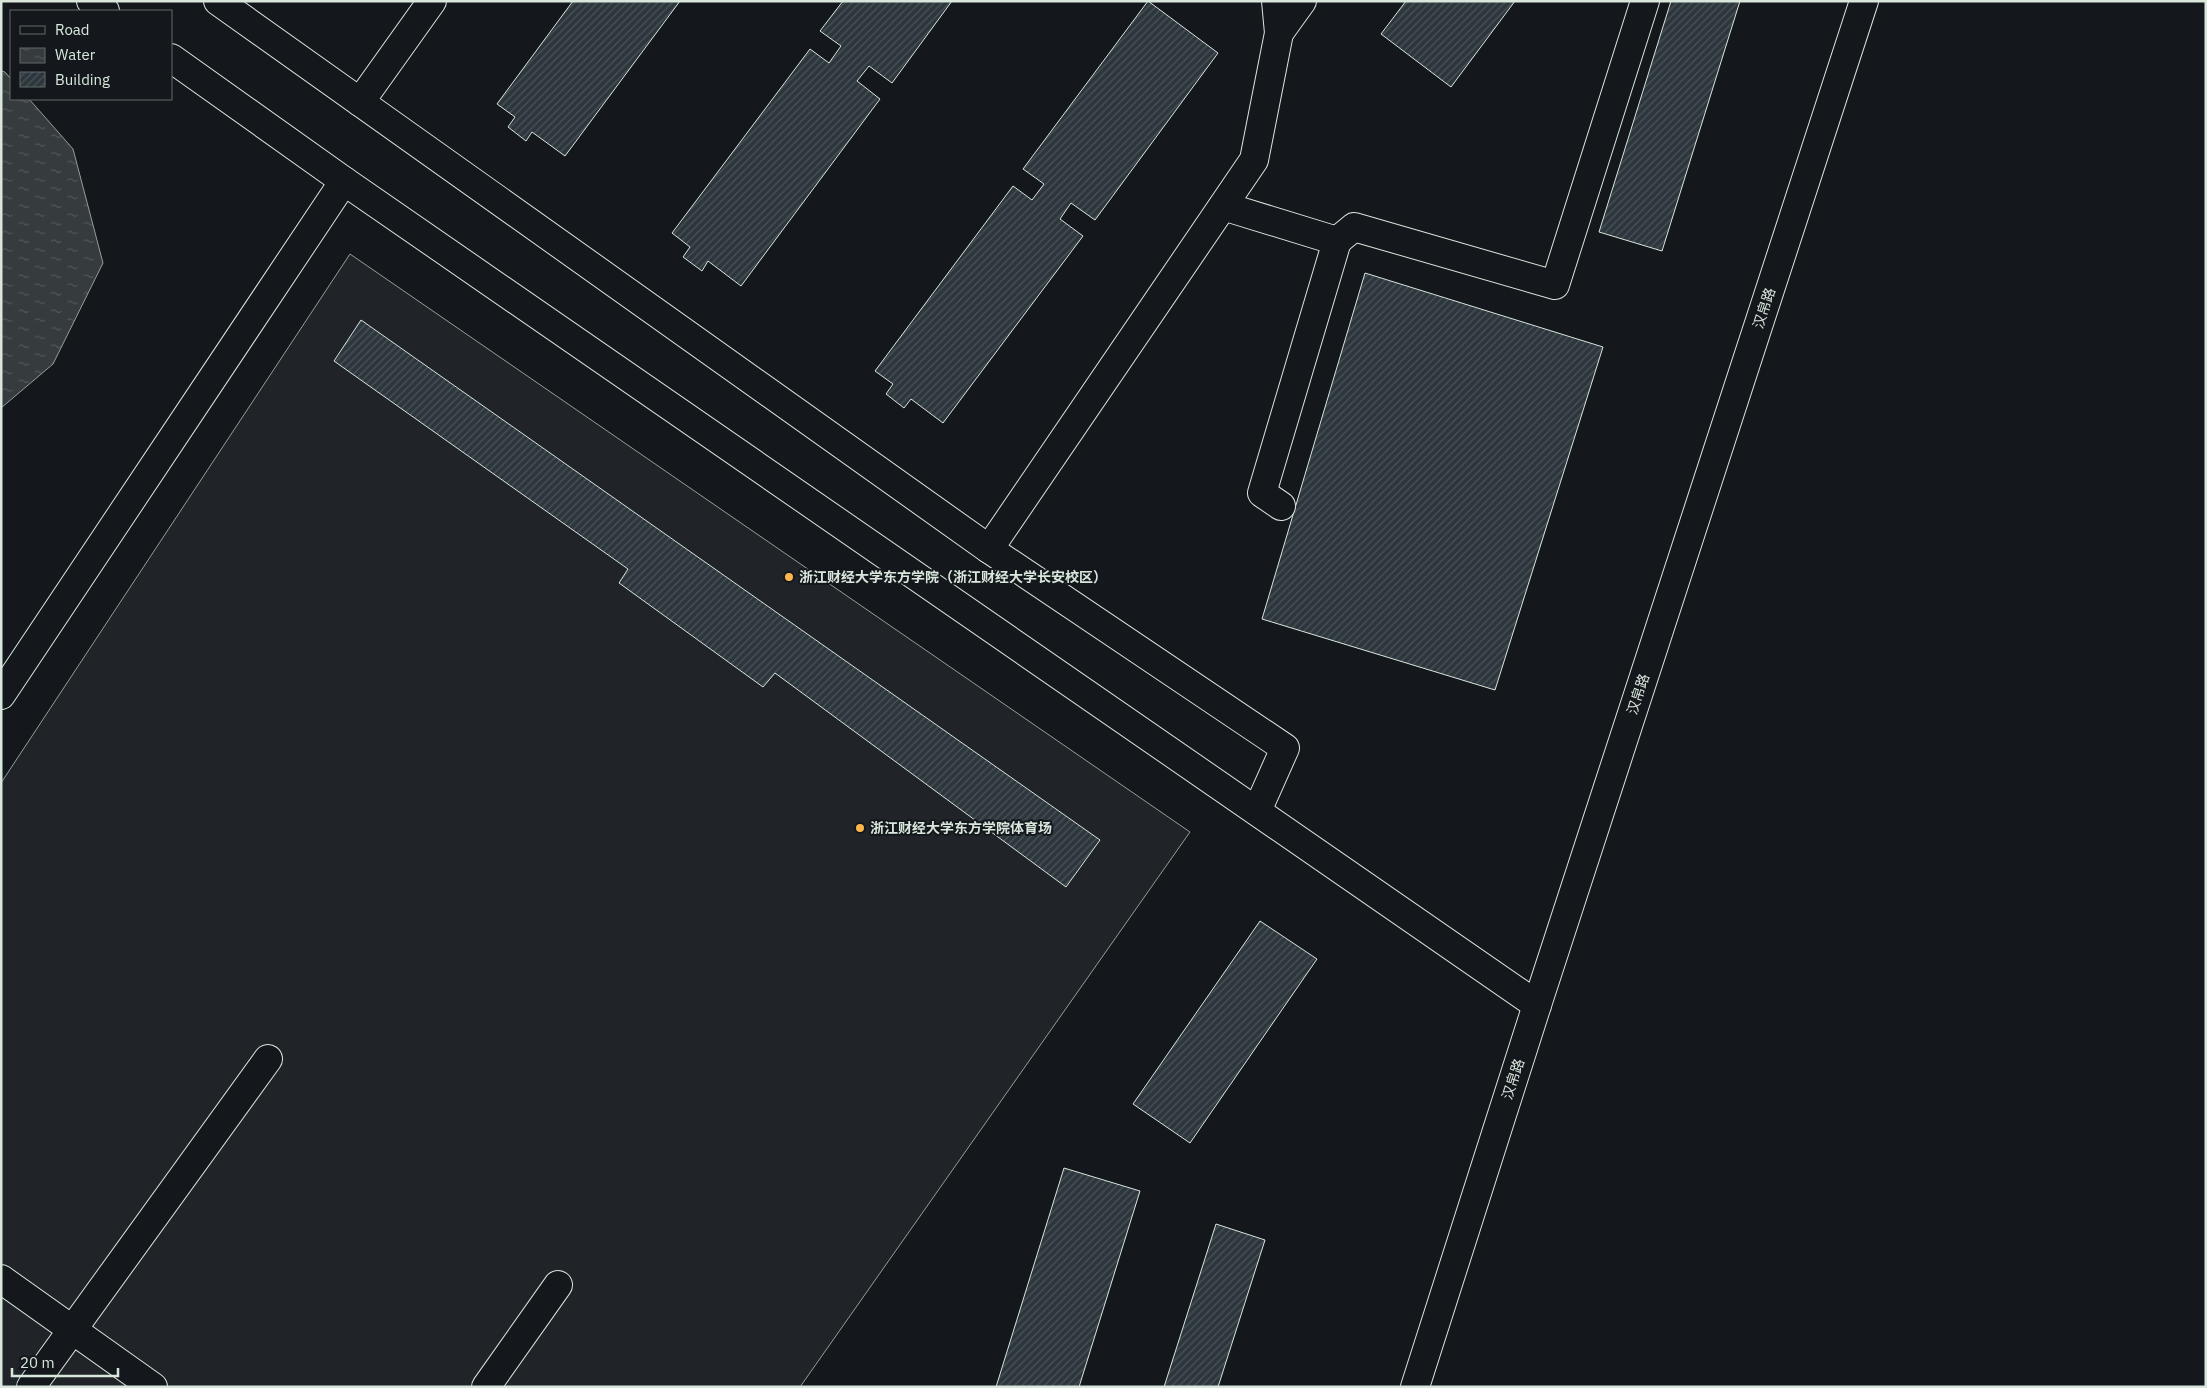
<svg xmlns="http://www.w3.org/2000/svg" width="2207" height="1388" font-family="'IBM Plex Sans','Noto Sans SC',sans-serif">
<defs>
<pattern id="water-ripples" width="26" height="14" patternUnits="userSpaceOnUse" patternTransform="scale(1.25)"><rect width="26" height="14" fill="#363b3e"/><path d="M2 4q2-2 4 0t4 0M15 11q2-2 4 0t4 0" fill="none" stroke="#525759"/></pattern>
<pattern id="building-hatch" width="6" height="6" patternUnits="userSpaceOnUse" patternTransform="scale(1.25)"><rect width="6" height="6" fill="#2c363c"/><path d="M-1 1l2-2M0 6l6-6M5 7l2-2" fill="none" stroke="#4a5358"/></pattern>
</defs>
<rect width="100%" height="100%" fill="#14181c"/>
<!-- pitch -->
<polygon fill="#202428" stroke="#939e99" points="350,254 1190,832 800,1387 1,1387 1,783"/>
<!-- water -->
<polygon fill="url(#water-ripples)" stroke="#939e99" points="1,71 5,72 11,79 11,99 29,99 73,149 103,263 53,364 1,408"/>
<!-- building -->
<g fill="url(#building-hatch)" stroke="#d8e6dc">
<polygon points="573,1 680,1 565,156 532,132 526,141 508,127 515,117 497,104"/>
<polygon points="843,1 952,1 892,83 869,66 857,81 880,99 741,286 708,261 702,271 683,257 690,247 672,233 810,49 829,63 841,46 820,31"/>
<polygon points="1148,1 1218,53 1095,220 1071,203 1060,219 1083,236 943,423 911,399 904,408 886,394 893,384 875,371 1013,186 1032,200 1044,184 1023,169"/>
<polygon points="1406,1 1515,1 1451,87 1381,34"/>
<polygon points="1671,1 1740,1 1662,251 1599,232"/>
<polygon points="1365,273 1603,347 1495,690 1262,619"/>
<polygon points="361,320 1100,840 1066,887 775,673 763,687 619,583 628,569 334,361"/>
<polygon points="1260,921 1317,959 1190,1143 1133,1104"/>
<polygon points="1064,1168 1140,1191 1079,1387 996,1387"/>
<polygon points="1216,1224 1265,1240 1218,1387 1164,1387"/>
</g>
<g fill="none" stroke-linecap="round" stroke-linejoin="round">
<defs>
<g id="minor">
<polyline points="91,1 105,11"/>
<polyline points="218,1 989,549 1254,160 1279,33 1276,1"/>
<polyline points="1279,33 1302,1"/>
<polyline points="171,58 344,181 1537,1005"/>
<polyline points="360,102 432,1"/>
<polyline points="1223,206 1337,241 1262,493 1281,506"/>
<polyline points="1337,241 1354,227 1555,285 1645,1"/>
<polyline points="989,549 1285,748 1257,811"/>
<polyline points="1,695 344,181"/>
<polyline points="1,1279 153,1387"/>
<polyline points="31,1387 268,1059"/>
<polyline points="486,1387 558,1285"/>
<polyline points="1415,1387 1537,1005 1864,1"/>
</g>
</defs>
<!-- minor casing -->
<use href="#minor" stroke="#d8e6dc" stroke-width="30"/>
<!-- minor -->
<use href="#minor" stroke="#14181c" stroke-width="28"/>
</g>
<!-- markers -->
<g fill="#ffb74d" stroke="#14181c" stroke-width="2">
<circle cx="789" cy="577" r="5"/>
<circle cx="860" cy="828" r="5"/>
</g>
<g text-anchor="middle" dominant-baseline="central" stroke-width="4" stroke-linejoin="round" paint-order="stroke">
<!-- street labels -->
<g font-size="14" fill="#d8e6dc" stroke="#14181c">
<text transform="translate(1764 308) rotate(-72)">汉帛路</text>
<text transform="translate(1638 694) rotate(-72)">汉帛路</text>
<text transform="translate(1513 1079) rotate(-72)">汉帛路</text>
</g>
<!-- poi labels -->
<g font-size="14" font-weight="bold" fill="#d8e6dc" stroke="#14181c" text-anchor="start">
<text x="799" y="577">浙江财经大学东方学院（浙江财经大学长安校区）</text>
<text x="870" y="828">浙江财经大学东方学院体育场</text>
</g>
</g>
<!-- border -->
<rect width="2207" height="1388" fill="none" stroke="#d8e6dc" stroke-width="5"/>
<!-- legend -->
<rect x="10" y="10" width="162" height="90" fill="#14181c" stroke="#626a69"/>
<rect x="20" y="26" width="25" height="8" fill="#14181c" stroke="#626a69"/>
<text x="55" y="35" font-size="15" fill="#d8e6dc">Road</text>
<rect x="20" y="48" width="25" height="15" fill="url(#water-ripples)" stroke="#626a69"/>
<text x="55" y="60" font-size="15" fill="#d8e6dc">Water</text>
<rect x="20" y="72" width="25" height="15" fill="url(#building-hatch)" stroke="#626a69"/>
<text x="55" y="85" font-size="15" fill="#d8e6dc">Building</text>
<!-- scale -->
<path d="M12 1368v8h106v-8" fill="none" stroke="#d8e6dc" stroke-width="2.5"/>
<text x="20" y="1368" font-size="15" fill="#d8e6dc" stroke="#14181c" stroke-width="4" paint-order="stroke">20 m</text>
</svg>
